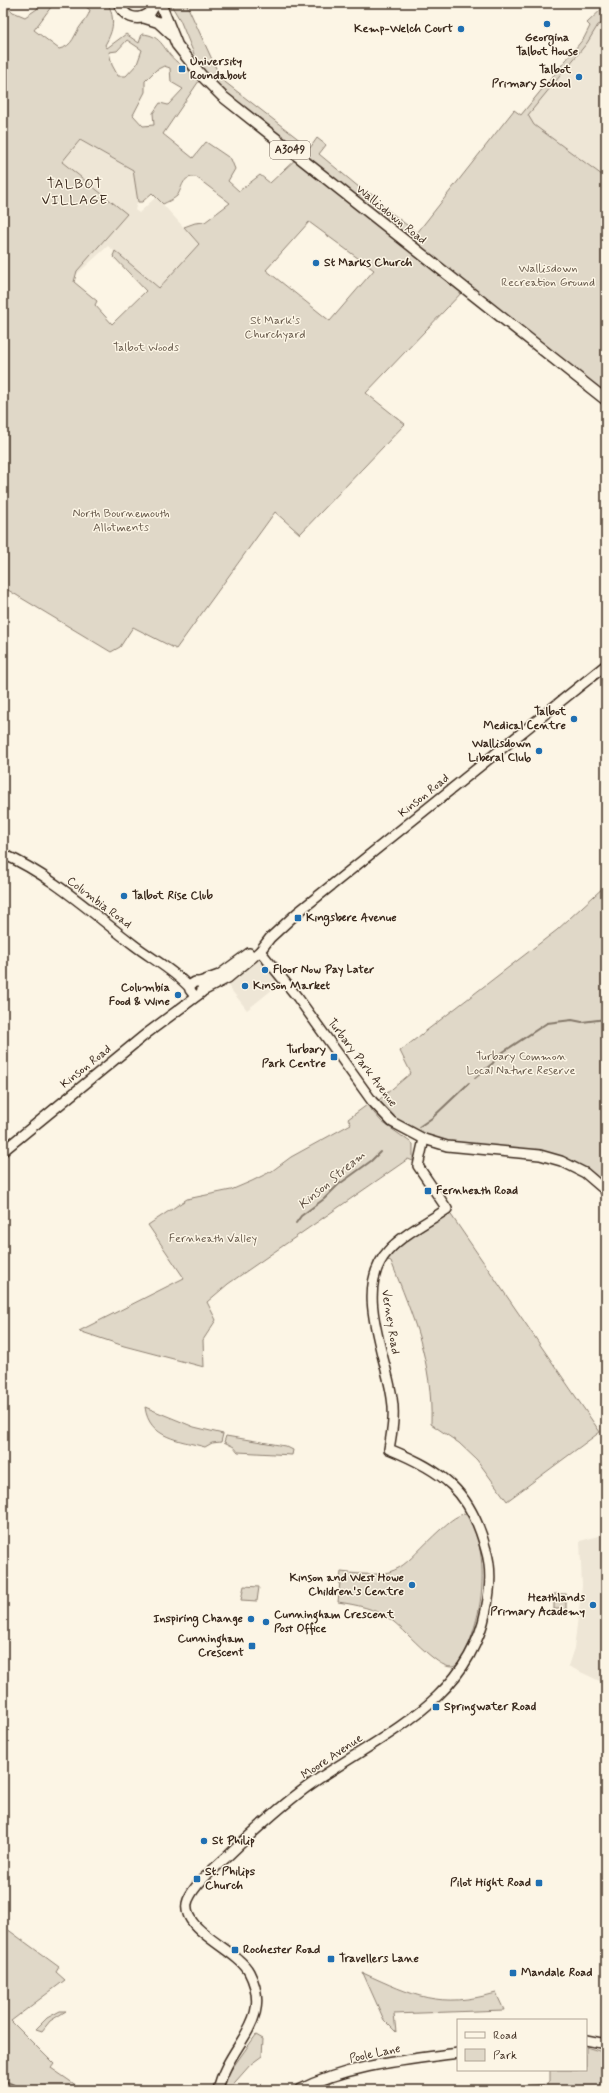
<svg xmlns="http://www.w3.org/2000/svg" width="609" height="2093" font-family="Mynerve,sans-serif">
<rect width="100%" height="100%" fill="#fcf5e5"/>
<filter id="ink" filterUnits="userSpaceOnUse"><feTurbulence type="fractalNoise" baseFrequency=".025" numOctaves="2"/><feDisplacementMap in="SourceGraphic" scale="8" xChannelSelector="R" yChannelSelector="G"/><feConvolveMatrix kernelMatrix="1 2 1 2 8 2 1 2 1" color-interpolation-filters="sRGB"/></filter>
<g filter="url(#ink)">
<!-- built -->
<g fill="#eee6d6">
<polygon points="606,5 606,178 520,115 584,38 590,26 587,23"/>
<polygon points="80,140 133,170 138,199 135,210 139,213 156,197 199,244 159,288 108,246 78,273 71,277 3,213 59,165"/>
<polygon points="260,951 284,980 247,1010 228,986 254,964"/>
<polygon points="606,1534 606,1684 568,1666 574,1648 582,1586 580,1541"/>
</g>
<!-- green -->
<g fill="#e0d8c8" stroke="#8e8173" fill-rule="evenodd">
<path d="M3,3L13,12L25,17L37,9L41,3H54L34,30L59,49C74,46 73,35 82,24C86,18 88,17 90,10L81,3H108C115,20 114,29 105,45L107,48L126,34L139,43L142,34C163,35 163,51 177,62C184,68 193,73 201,78L163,134L193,158L206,142L231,159L235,169L228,181L239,191L260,175L270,183L298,157L465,289L366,393L405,424L300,534L275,512L176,649L133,627L120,647L111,652L3,587ZM127,40L142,50L137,64L126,76H118L112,65L109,52L117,51ZM164,66L170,68L171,82L183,89L168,105L160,103L153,113L154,125L143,126L133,115L145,92V81L156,70ZM80,140L133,170L138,202H142L152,193L163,204C167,202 174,199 177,196C183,188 181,176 196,177L230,203L205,222L195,223L184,227L199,244L159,288L115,251L113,256L146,291L112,324L95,305L97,301L74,282L77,271L127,214L62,162ZM309,222L374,270L330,321L266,270Z"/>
<polygon points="170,3 186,3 221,79 310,148 317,138 326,145 319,154 366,193 375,195 376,201 417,233 514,110 521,115 584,38 590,26 587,23 606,5 606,22 598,25 587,43 528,115 534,125 606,178 606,393 467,287 225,95 199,66 180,20"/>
<polygon points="606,885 606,1191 561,1161 447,1146 392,1122 374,1104 411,1073 400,1051 557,930"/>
<polygon points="367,1105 382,1122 413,1144 413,1161 408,1159 228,1284 207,1302 216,1320 203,1340 204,1367 124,1346 79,1331 184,1278 148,1225 187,1199 231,1190 252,1181 272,1171 291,1157 351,1124 348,1119"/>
<path d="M447,1209L600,1432L507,1501L477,1460L459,1443L431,1424C433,1362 413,1317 391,1261L382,1259Z"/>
<path d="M145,1407L194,1427L223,1434L221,1442L212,1443L205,1447C180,1440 149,1439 145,1407Z"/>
<polygon points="226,1436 285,1446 293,1450 292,1455 238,1452 234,1447 224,1442"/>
<path d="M464,1514L469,1516C484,1546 485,1581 478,1614C475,1625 465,1666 452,1667C436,1668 404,1628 390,1619C374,1608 357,1605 338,1602L341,1572C404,1580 399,1567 441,1529C448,1523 455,1516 464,1514Z"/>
<polygon points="244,1586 259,1587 257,1601 241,1600"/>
<rect x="554" y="1594" width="12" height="15"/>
<polygon points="3,1926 59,1967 56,1972 65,1980 11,2021 54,2064 51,2068 83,2090 3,2090"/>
<path d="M363,1973C414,1996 439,2009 496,1993L504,2010L394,2014L396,2032L384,2020Z"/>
<polygon points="60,2011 66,2011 50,2021 42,2031 36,2029 47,2018"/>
<polygon points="256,2035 263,2039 262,2056 251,2064 228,2090 225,2090 223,2081"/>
<polygon points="586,2047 606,2053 606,2090 469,2090 548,2084 550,2081 550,2070 586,2070"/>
</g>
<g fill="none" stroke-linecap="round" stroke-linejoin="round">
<!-- stream -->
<g stroke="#85796b" stroke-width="2">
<polyline points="475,1078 493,1063 497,1056 547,1023 572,1020 582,1022 606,1019"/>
<polyline points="419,1127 432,1118 469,1083"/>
<polyline points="296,1223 301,1216 324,1199 338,1185 371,1161 380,1152"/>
<polyline points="3,2080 25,2090"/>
</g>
<defs>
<g id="secondary">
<path d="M3,854C51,875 92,913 134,945C152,959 174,970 190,988"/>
<polyline points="260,951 298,998 372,1101 392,1122 424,1139 447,1146 540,1155 561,1161 585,1173 606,1191"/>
<polyline points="200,982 219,975 249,953"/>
<polyline points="203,991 228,978 252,958 260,951 270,938 297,913 606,665"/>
<polyline points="3,1151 146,1034 201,993 203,985 200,982 195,982 190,985 190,990 194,995 198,995"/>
<polyline points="586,2040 606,2044"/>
<path d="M218,2090C228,2043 275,2022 249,1972C237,1949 177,1929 188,1900C196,1881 218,1866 232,1852C258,1827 285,1802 314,1782C383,1734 468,1701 486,1610C490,1591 492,1569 486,1550C471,1491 443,1471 389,1449C392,1432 395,1415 392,1398C386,1354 353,1289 388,1251C403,1234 428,1222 447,1209L418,1166L424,1139"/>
<path d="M299,2090C348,2065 405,2060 458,2053"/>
</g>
<g id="primary">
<path d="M119,3C123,17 137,22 149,14L156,3"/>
<polyline points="160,3 177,45 201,75 222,96 606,400"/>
<polyline points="142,17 158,22 171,34"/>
</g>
</defs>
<!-- secondary casing -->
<use href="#secondary" stroke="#3b2a1e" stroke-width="12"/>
<!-- primary casing -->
<use href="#primary" stroke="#3b2a1e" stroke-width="13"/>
<!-- secondary -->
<use href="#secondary" stroke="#fcf5e5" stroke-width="9"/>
<!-- primary -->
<use href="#primary" stroke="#fcf5e5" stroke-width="10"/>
</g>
</g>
<!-- markers -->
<g fill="#1f6fb2" stroke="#fcf5e5" stroke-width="1.5">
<circle cx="547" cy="24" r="4"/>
<circle cx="461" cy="29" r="4"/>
<rect x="178" y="65" width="8" height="8" rx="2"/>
<circle cx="579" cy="77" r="4"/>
<circle cx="316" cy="263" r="4"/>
<circle cx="574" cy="719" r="4"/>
<circle cx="539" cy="751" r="4"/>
<circle cx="124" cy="896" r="4"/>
<rect x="294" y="914" width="8" height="8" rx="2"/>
<circle cx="265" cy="970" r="4"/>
<circle cx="245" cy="986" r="4"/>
<circle cx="178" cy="995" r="4"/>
<rect x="330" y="1053" width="8" height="8" rx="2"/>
<rect x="424" y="1187" width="8" height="8" rx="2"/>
<circle cx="412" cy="1585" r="4"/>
<circle cx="593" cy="1605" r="4"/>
<circle cx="251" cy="1619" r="4"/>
<circle cx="266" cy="1622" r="4"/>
<rect x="248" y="1642" width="8" height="8" rx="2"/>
<rect x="432" y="1703" width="8" height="8" rx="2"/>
<circle cx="204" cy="1841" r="4"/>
<rect x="193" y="1875" width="8" height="8" rx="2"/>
<rect x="535" y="1879" width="8" height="8" rx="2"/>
<rect x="231" y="1946" width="8" height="8" rx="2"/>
<rect x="327" y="1955" width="8" height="8" rx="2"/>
<rect x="509" y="1969" width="8" height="8" rx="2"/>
</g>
<g text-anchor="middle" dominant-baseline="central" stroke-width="3" stroke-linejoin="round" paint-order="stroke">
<!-- shield labels -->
<rect fill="#fcf5e5" stroke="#75675a" stroke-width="1" x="270" y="141" width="40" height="18" rx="3"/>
<g font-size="11" font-weight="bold" fill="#3b2a1e">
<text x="290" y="150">A3049</text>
</g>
<!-- poi labels -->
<g font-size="12" font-weight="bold" fill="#3b2a1e" stroke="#fcf5e5" text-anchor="start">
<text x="453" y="29" text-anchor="end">Kemp-Welch Court</text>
<text x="547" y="38" text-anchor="middle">Georgina<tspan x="547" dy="14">Talbot House</tspan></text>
<text x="190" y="62">University<tspan x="190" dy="14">Roundabout</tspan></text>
<text x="571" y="70" text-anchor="end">Talbot<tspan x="571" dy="14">Primary School</tspan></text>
<text x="324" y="263">St Marks Church</text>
<text x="566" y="712" text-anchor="end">Talbot<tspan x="566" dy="14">Medical Centre</tspan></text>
<text x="531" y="744" text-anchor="end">Wallisdown<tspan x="531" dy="14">Liberal Club</tspan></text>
<text x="132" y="896">Talbot Rise Club</text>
<text x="306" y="918">Kingsbere Avenue</text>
<text x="273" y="970">Floor Now Pay Later</text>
<text x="253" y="986">Kinson Market</text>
<text x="170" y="988" text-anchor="end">Columbia<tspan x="170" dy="14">Food &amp; Wine</tspan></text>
<text x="326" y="1050" text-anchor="end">Turbary<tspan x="326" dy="14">Park Centre</tspan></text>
<text x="436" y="1191">Fernheath Road</text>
<text x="404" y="1578" text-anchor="end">Kinson and West Howe<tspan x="404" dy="14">Children's Centre</tspan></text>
<text x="585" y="1598" text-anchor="end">Heathlands<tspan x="585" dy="14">Primary Academy</tspan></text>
<text x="274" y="1615">Cunningham Crescent<tspan x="274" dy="14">Post Office</tspan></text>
<text x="243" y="1619" text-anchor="end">Inspiring Change</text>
<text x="244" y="1639" text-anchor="end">Cunningham<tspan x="244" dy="14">Crescent</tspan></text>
<text x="444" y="1707">Springwater Road</text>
<text x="212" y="1841">St Philip</text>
<text x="205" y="1872">St. Philips<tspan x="205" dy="14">Church</tspan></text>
<text x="531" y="1883" text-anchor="end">Pilot Hight Road</text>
<text x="243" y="1950">Rochester Road</text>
<text x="339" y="1959">Travellers Lane</text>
<text x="521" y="1973">Mandale Road</text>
</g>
<!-- street labels -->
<g font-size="12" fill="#3b2a1e" stroke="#fcf5e5">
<text transform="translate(391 215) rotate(39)">Wallisdown Road</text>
<text transform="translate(424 796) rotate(-39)">Kinson Road</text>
<text transform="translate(99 903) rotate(37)">Columbia Road</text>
<text transform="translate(362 1063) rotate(53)">Turbary Park Avenue</text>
<text transform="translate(86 1067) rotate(-39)">Kinson Road</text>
<text transform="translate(390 1322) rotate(81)">Verney Road</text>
<text transform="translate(332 1757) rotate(-34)">Moore Avenue</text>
<text transform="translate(375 2054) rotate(-12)">Poole Lane</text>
</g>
<!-- park labels -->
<g font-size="12" fill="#645648" stroke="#fcf5e5">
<text x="548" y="269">Wallisdown<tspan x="548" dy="14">Recreation Ground</tspan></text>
<text x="275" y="321">St Mark's<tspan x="275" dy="14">Churchyard</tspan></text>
<text x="146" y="348">Talbot Woods</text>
<text x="121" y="514">North Bournemouth<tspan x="121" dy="14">Allotments</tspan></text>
<text x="521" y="1057">Turbary Common<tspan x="521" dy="14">Local Nature Reserve</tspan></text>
<text x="213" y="1239">Fernheath Valley</text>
</g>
<!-- water labels -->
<g font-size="13" font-style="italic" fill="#605144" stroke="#fcf5e5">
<text transform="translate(332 1180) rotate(-40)">Kinson Stream</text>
</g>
<!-- quarter labels -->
<g font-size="14" letter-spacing="1" fill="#3b2a1e" stroke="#fcf5e5">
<text x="75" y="184">TALBOT<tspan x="75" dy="16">VILLAGE</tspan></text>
</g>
</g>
<!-- margin -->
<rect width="609" height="2093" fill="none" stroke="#fcf5e5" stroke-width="16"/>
<rect x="8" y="8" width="593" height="2077" fill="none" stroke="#3b2a1e" stroke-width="1.5" filter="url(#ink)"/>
<!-- legend -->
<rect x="457" y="2019" width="130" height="52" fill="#fcf5e5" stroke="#afa495"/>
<rect x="465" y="2032" width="20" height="6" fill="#fcf5e5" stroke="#afa495"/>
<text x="493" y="2039" font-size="12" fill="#3b2a1e">Road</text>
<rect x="465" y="2049" width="20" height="12" fill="#e0d8c8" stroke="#afa495"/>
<text x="493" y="2059" font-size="12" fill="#3b2a1e">Park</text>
</svg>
